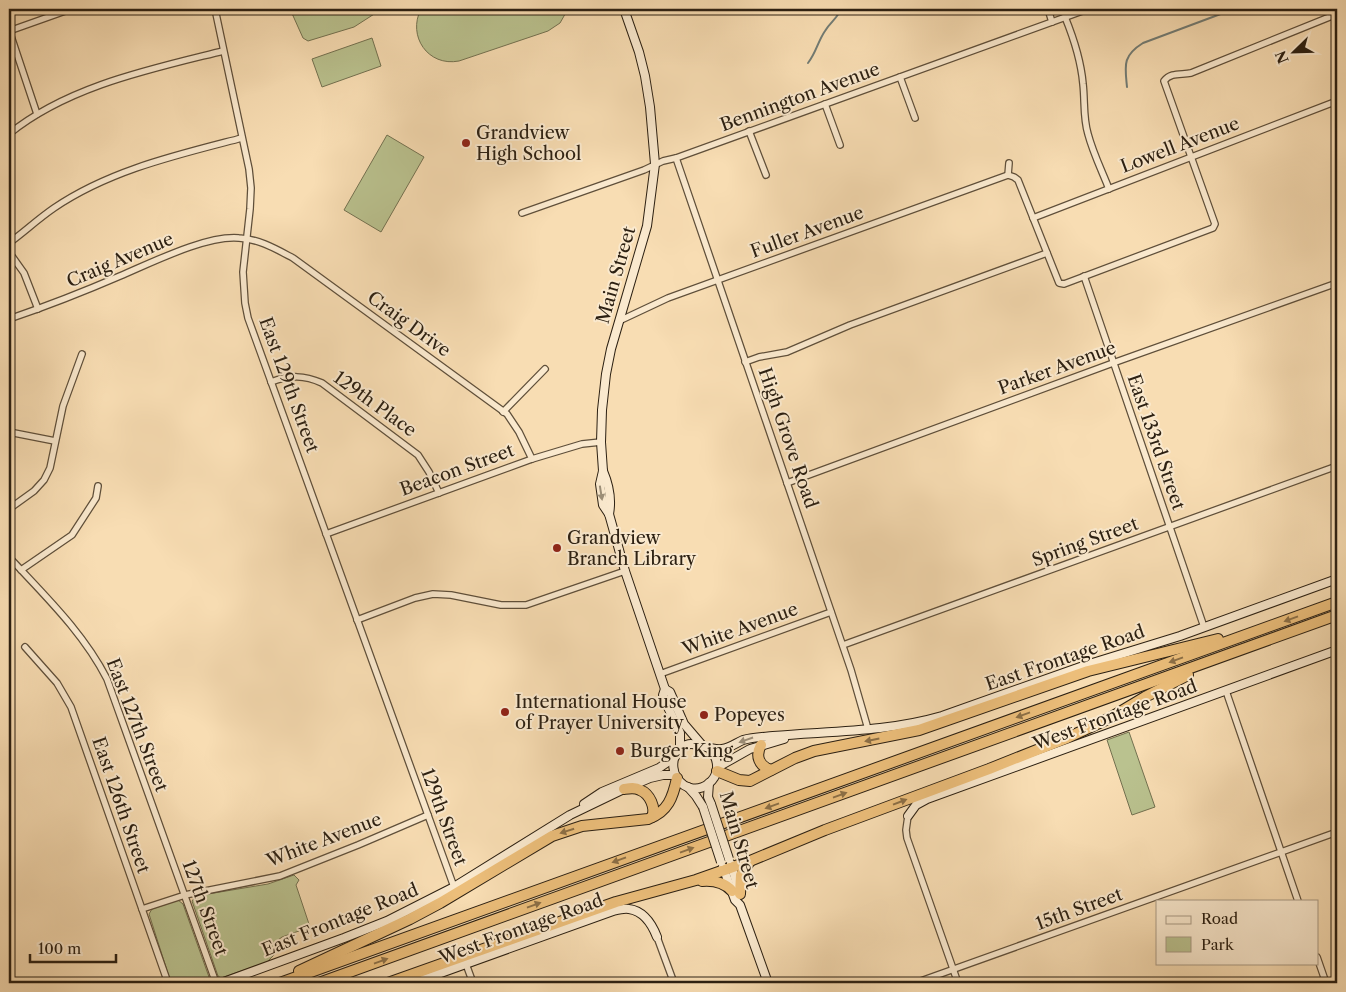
<svg xmlns="http://www.w3.org/2000/svg" width="1346" height="992" font-family="'Libre Caslon Text',serif">
<rect width="100%" height="100%" fill="#f8ddb3"/>
<filter id="stains"><feTurbulence type="fractalNoise" baseFrequency=".004" numOctaves="4"/><feColorMatrix values="0 0 0 0 .2 0 0 0 0 .09 0 0 0 0 .02 0 0 0 .5 -.17"/></filter>
<radialGradient id="worn" r=".72"><stop offset=".6" stop-color="#630" stop-opacity="0"/><stop offset="1" stop-color="#630" stop-opacity=".3"/></radialGradient>
<!-- green -->
<g fill="#bac28f" stroke="#737150">
<polygon points="290,9 382,9 354,27 308,41 303,38"/>
<path d="M421,9H568L560,23L548,31L459,61C428,67 407,36 421,9Z"/>
<polygon points="372,38 381,66 322,87 312,59"/>
<polygon points="387,135 424,157 381,232 344,210"/>
<polygon points="1129,732 1155,807 1132,815 1107,740"/>
<polygon points="294,875 299,880 296,885 310,927 282,937 278,940 277,952 267,962 221,978 218,976 192,901 196,896 268,884"/>
<polygon points="178,900 183,904 209,977 206,983 171,983 149,914 152,909"/>
</g>
<g fill="none" stroke-linecap="round" stroke-linejoin="round">
<!-- stream -->
<g stroke="#727c75" stroke-width="2">
<path d="M808,63C816,53 818,41 825,31C831,21 837,19 841,9"/>
<path d="M1127,87C1125,66 1122,56 1143,43L1234,9"/>
</g>
<defs>
<g id="street">
<polyline points="215,9 249,169 251,188 250,209 243,272 245,303 248,318 454,887"/>
<polyline points="1048,9 1052,22"/>
<path d="M1065,17C1074,39 1081,61 1083,84C1085,101 1083,118 1088,134C1093,153 1102,171 1109,189"/>
<polyline points="9,30 37,114"/>
<polyline points="9,31 71,9"/>
<polyline points="900,77 915,118"/>
<polyline points="825,104 840,145"/>
<polyline points="749,131 766,175"/>
<path d="M9,134C68,86 151,69 223,51"/>
<polyline points="676,158 851,670 868,729"/>
<path d="M1008,175L1014,177L1018,180L1059,283L1064,284L1213,228L1215,224L1164,81C1171,72 1181,75 1191,73L1337,14"/>
<polyline points="1008,175 1009,163"/>
<polyline points="522,213 644,170 663,161 676,158 1088,9"/>
<polyline points="1033,218 1337,101"/>
<path d="M9,243C24,232 38,219 54,208C110,170 177,155 242,138"/>
<polyline points="9,252 24,273 38,309"/>
<polyline points="1084,276 1204,627"/>
<path d="M9,319C47,306 83,292 120,276C151,263 206,235 239,238C259,239 276,249 293,258L507,414L519,432L532,459"/>
<polyline points="619,321 668,298 1008,175"/>
<polyline points="745,362 759,357 787,352 850,325 1047,253"/>
<path d="M271,382C290,375 304,375 322,383L418,455L429,472L439,493"/>
<polyline points="503,412 545,369"/>
<polyline points="9,432 55,441"/>
<polyline points="787,483 1113,363 1337,283"/>
<polyline points="9,509 34,491 44,480 50,468 63,406 82,354"/>
<polyline points="326,534 532,459 582,444 601,442"/>
<path d="M9,557C44,595 83,632 107,679L216,983"/>
<polyline points="21,570 72,535 96,498 98,486"/>
<polyline points="357,620 415,598 433,594 451,595 501,605 526,605 625,571"/>
<polyline points="843,645 1337,466"/>
<polyline points="25,647 57,683 71,707 168,983"/>
<polyline points="660,674 831,612"/>
<polyline points="1226,691 1298,901"/>
<polyline points="908,816 906,830 907,838 958,983"/>
<polyline points="142,909 185,895 280,876 358,845 428,815"/>
<polyline points="657,937 674,983"/>
<polyline points="1317,957 1326,983"/>
<polyline points="466,964 473,983"/>
<polyline points="915,983 1337,832"/>
</g>
<g id="secondary">
<polyline points="624,9 639,52 645,76 650,107 655,164 647,226 611,349 606,374 602,410 601,442 603,471 600,484 603,505 609,514 625,571 665,689 670,692 684,724 702,745"/>
<path d="M603,471C609,485 612,498 609,514"/>
<polyline points="665,689 663,695 665,701 680,733 680,749"/>
<path d="M710,749C733,777 694,804 677,778C673,772 672,763 675,756C687,732 706,752 722,749C730,748 736,743 743,740C753,737 763,737 773,736C830,731 887,732 942,716L1086,665L1180,636L1337,579"/>
<polyline points="718,767 750,749 784,739"/>
<polyline points="709,783 708,797 711,804"/>
<polyline points="688,787 696,796 703,807"/>
<polyline points="584,804 602,792 659,768 675,757"/>
<polyline points="908,816 916,805 927,799 1337,650"/>
<polyline points="731,864 738,888"/>
<polyline points="723,867 735,900 740,905 768,983"/>
<polyline points="221,983 344,938 387,921 454,887 570,815 624,789 650,778 663,775 675,775"/>
<path d="M413,983L613,911C617,910 624,908 629,909C643,911 652,924 657,937"/>
</g>
<g id="highway">
<path d="M761,745C755,756 759,766 771,770"/>
<polyline points="717,771 739,780 750,781 795,758 814,751 919,730 1088,671 1218,639"/>
<path d="M624,789C630,788 635,787 640,790C650,794 656,808 652,817"/>
<path d="M702,881C714,880 724,882 732,891"/>
<polyline points="740,894 741,875 750,861"/>
<path d="M299,971L410,919L440,903L552,836L582,826L648,819C668,812 673,797 677,778"/>
<polyline points="280,983 1337,602"/>
<polyline points="319,983 1337,615"/>
<polyline points="388,983 616,902 696,880 750,861 825,830 989,769 1067,738 1110,718 1145,697 1188,675"/>
</g>
</defs>
<!-- street casing -->
<use href="#street" stroke="#5f4f3a" stroke-width="8"/>
<!-- secondary casing -->
<use href="#secondary" stroke="#2c2012" stroke-width="10"/>
<!-- highway casing -->
<use href="#highway" stroke="#2c2012" stroke-width="12"/>
<!-- street -->
<use href="#street" stroke="#fae9ce" stroke-width="5.5"/>
<!-- secondary -->
<use href="#secondary" stroke="#fae9ce" stroke-width="8"/>
<!-- highway -->
<use href="#highway" stroke="#ecbe7a" stroke-width="10"/>
<defs>
<g id="secondary-bridge">
<polyline points="711,804 729,859"/>
<polyline points="703,807 721,862"/>
</g>
</defs>
<!-- secondary-bridge casing -->
<use href="#secondary-bridge" stroke="#2c2012" stroke-width="10" stroke-linecap="butt"/>
<!-- secondary-bridge -->
<use href="#secondary-bridge" stroke="#fae9ce" stroke-width="8"/>
</g>
<!-- one-way arrows -->
<defs><path id="oneway-solid" d="M-6-.8H1V-3.2L6.5 0L1 3.2V.8H-6Z" transform="scale(1.25)"/></defs>
<g fill="#9d8f79">
<use href="#oneway-solid" transform="translate(601 493) rotate(81)"/>
<use href="#oneway-solid" transform="translate(746 740) rotate(161)"/>
</g>
<g fill="#8c6f46">
<use href="#oneway-solid" transform="translate(1291 619) rotate(160)"/>
<use href="#oneway-solid" transform="translate(1176 660) rotate(160)"/>
<use href="#oneway-solid" transform="translate(1023 715) rotate(160)"/>
<use href="#oneway-solid" transform="translate(872 740) rotate(169)"/>
<use href="#oneway-solid" transform="translate(840 795) rotate(-20)"/>
<use href="#oneway-solid" transform="translate(900 802) rotate(-21)"/>
<use href="#oneway-solid" transform="translate(772 806) rotate(160)"/>
<use href="#oneway-solid" transform="translate(567 831) rotate(162)"/>
<use href="#oneway-solid" transform="translate(687 850) rotate(-20)"/>
<use href="#oneway-solid" transform="translate(619 860) rotate(160)"/>
<use href="#oneway-solid" transform="translate(534 905) rotate(-20)"/>
<use href="#oneway-solid" transform="translate(381 961) rotate(-20)"/>
</g>
<!-- markers -->
<g fill="#8f2418" stroke="#fae9ce" stroke-width="2">
<circle cx="466" cy="143" r="5"/>
<circle cx="557" cy="548" r="5"/>
<circle cx="505" cy="712" r="5"/>
<circle cx="704" cy="715" r="5"/>
<circle cx="620" cy="751" r="5"/>
</g>
<g text-anchor="middle" dominant-baseline="central" stroke-width="4" stroke-linejoin="round" paint-order="stroke">
<!-- street labels -->
<g font-size="18" fill="#2c2012" stroke="#fae9ce">
<text transform="translate(800 97) rotate(-20)">Bennington Avenue</text>
<text transform="translate(1180 145) rotate(-21)">Lowell Avenue</text>
<text transform="translate(807 232) rotate(-20)">Fuller Avenue</text>
<text transform="translate(120 260) rotate(-23)">Craig Avenue</text>
<text transform="translate(616 275) rotate(-74)">Main Street</text>
<text transform="translate(409 324) rotate(36)">Craig Drive</text>
<text transform="translate(1057 368) rotate(-20)">Parker Avenue</text>
<text transform="translate(289 385) rotate(70)">East 129th Street</text>
<text transform="translate(375 404) rotate(36)">129th Place</text>
<text transform="translate(788 438) rotate(71)">High Grove Road</text>
<text transform="translate(1156 442) rotate(71)">East 133rd Street</text>
<text transform="translate(457 470) rotate(-20)">Beacon Street</text>
<text transform="translate(1085 542) rotate(-20)">Spring Street</text>
<text transform="translate(740 629) rotate(-20)">White Avenue</text>
<text transform="translate(1065 658) rotate(-19)">East Frontage Road</text>
<text transform="translate(1115 715) rotate(-20)">West Frontage Road</text>
<text transform="translate(137 725) rotate(69)">East 127th Street</text>
<text transform="translate(121 805) rotate(71)">East 126th Street</text>
<text transform="translate(444 817) rotate(70)">129th Street</text>
<text transform="translate(324 840) rotate(-21)">White Avenue</text>
<text transform="translate(739 840) rotate(74)">Main Street</text>
<text transform="translate(205 908) rotate(70)">127th Street</text>
<text transform="translate(1079 909) rotate(-20)">15th Street</text>
<text transform="translate(340 920) rotate(-22)">East Frontage Road</text>
<text transform="translate(521 929) rotate(-20)">West Frontage Road</text>
</g>
<!-- poi labels -->
<g font-size="18" fill="#2c2012" stroke="#fae9ce" text-anchor="start">
<text x="476" y="133">Grandview<tspan x="476" dy="21">High School</tspan></text>
<text x="567" y="538">Grandview<tspan x="567" dy="21">Branch Library</tspan></text>
<text x="515" y="702">International House<tspan x="515" dy="21">of Prayer University</tspan></text>
<text x="714" y="715">Popeyes</text>
<text x="630" y="751">Burger King</text>
</g>
</g>
<!-- margin -->
<rect width="1346" height="992" fill="none" stroke="#f8ddb3" stroke-width="30"/>
<rect x="10" y="10" width="1326" height="972" fill="none" stroke="#2c2012" stroke-width="2.5"/>
<rect x="15" y="15" width="1316" height="962" fill="none" stroke="#2c2012"/>
<!-- legend -->
<rect x="1156" y="900" width="162" height="65" fill="#fae9ce" stroke="#a89983"/>
<rect x="1166" y="916" width="25" height="8" fill="#fae9ce" stroke="#a89983"/>
<text x="1201" y="924" font-size="15" fill="#2c2012">Road</text>
<rect x="1166" y="937" width="25" height="15" fill="#bac28f" stroke="#a89983"/>
<text x="1201" y="950" font-size="15" fill="#2c2012">Park</text>
<!-- north arrow -->
<g transform="translate(1294 52) rotate(247)" stroke="#fae9ce" stroke-width="4" paint-order="stroke">
<path d="M0-4L9 19L0 12L-9 19Z" fill="#2c2012"/>
<text y="-8" font-size="14" font-weight="bold" text-anchor="middle" fill="#2c2012">N</text>
</g>
<!-- scale -->
<path d="M30 954v8h86v-8" fill="none" stroke="#2c2012" stroke-width="2.5"/>
<text x="38" y="954" font-size="15" fill="#2c2012" stroke="#fae9ce" stroke-width="4" paint-order="stroke">100 m</text>
<rect width="100%" height="100%" filter="url(#stains)"/>
<rect width="100%" height="100%" fill="url(#worn)"/>
</svg>
